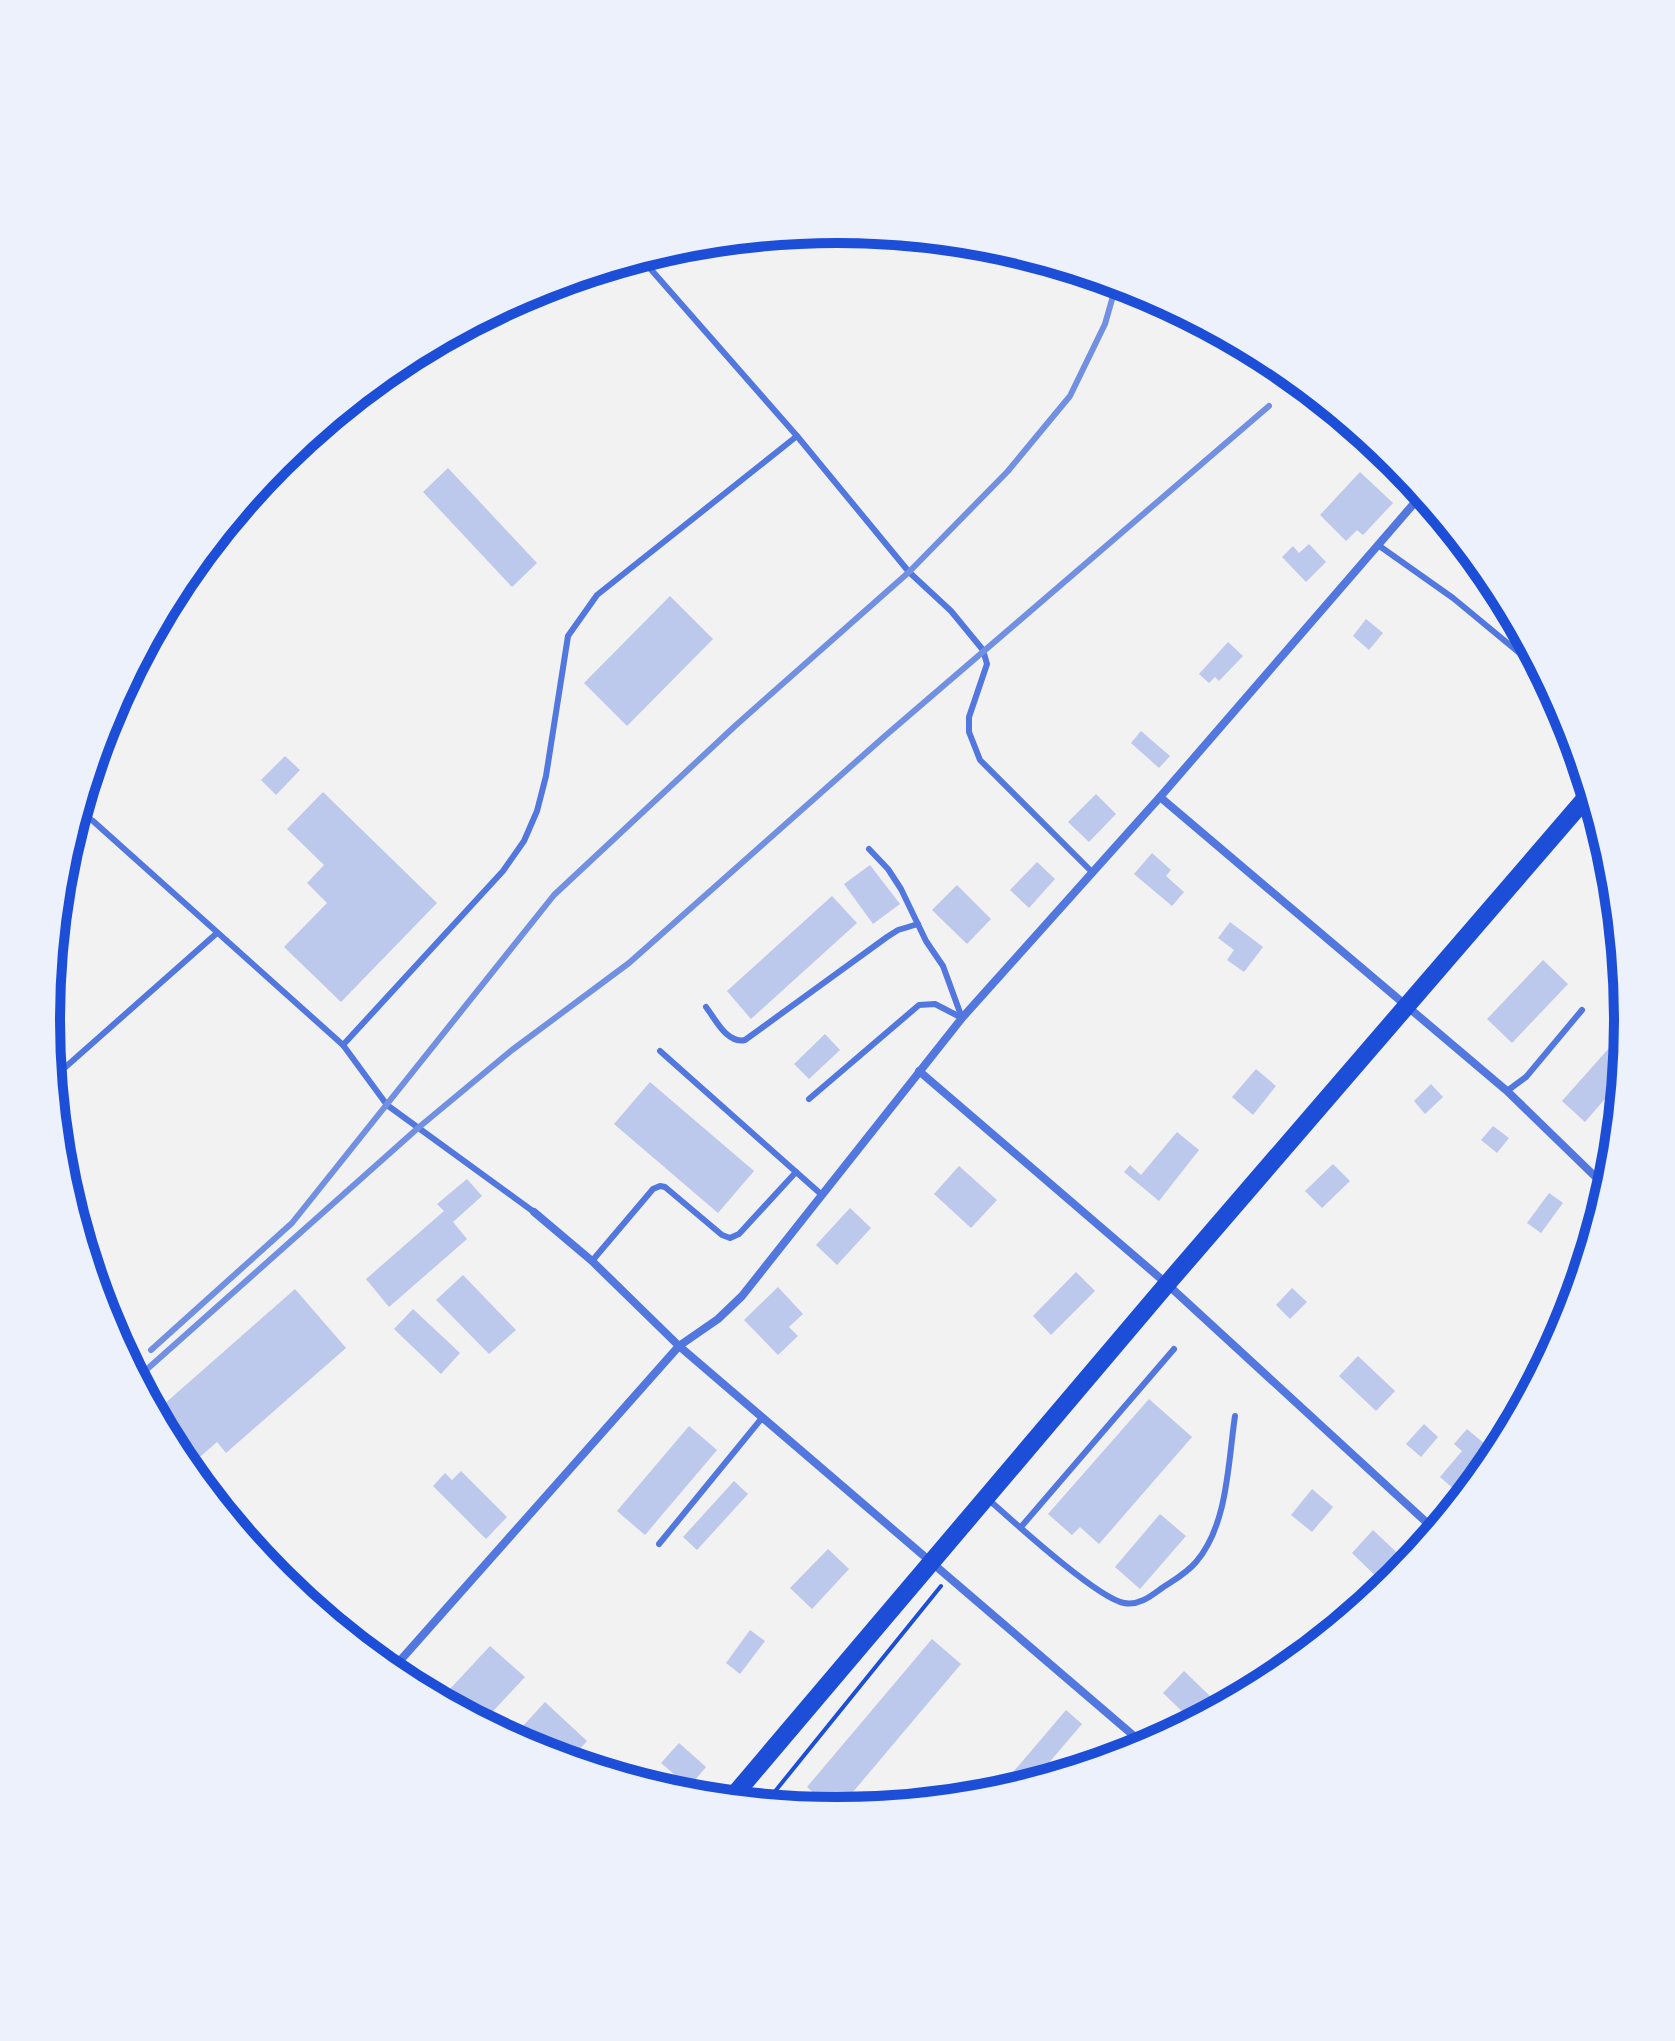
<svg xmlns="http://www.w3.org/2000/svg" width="1675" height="2041" font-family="'Nunito Sans',sans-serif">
<rect width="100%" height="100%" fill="#f2f2f2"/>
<!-- building -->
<g fill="#bdc9ec">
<polygon points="448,468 537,563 512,587 423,492"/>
<polygon points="1360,472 1393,503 1363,535 1357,530 1346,541 1320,515"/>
<polygon points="1309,544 1326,562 1306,582 1282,557 1293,546 1299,553"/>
<polygon points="670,596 713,639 627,726 584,683"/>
<polygon points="1366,619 1383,633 1369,650 1353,636"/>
<polygon points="1228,642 1243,656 1219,681 1215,677 1209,683 1199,674"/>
<polygon points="1141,731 1170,756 1159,768 1131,743"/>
<polygon points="285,756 300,770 276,795 261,780"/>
<polygon points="323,792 437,903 341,1002 284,947 327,903 307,883 324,865 287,829"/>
<polygon points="1096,794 1116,814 1089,842 1068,822"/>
<polygon points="1152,853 1171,870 1166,876 1184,892 1172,906 1134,874"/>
<polygon points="1037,862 1055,879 1029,908 1010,890"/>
<polygon points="870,865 900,904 873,924 844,884"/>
<polygon points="957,885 991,919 967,944 932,910"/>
<polygon points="832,896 857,923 751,1019 727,991"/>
<polygon points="1230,922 1263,947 1244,972 1227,960 1234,950 1218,938"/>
<polygon points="1543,960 1568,984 1512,1043 1487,1019"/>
<polygon points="825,1034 840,1050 809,1079 794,1064"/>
<polygon points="1617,1039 1626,1048 1623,1078 1585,1122 1562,1101"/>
<polygon points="1256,1069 1276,1086 1253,1115 1232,1097"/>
<polygon points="650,1082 754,1171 718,1213 614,1124"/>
<polygon points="1431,1084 1443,1097 1425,1114 1414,1101"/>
<polygon points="1493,1126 1509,1138 1497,1153 1481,1140"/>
<polygon points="1177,1132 1199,1150 1159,1201 1124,1172 1130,1165 1141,1175"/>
<polygon points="1333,1164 1350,1181 1322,1208 1305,1191"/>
<polygon points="959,1166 997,1200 971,1228 934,1194"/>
<polygon points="467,1179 482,1196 453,1222 467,1239 389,1307 366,1279 444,1211 437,1204"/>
<polygon points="1549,1193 1563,1203 1541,1233 1527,1223"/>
<polygon points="850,1208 871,1228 837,1265 816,1245"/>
<polygon points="1597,1228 1598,1228 1588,1261 1578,1253"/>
<polygon points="1076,1272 1095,1291 1051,1335 1033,1316"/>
<polygon points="463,1275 516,1330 489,1354 436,1300"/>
<polygon points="778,1287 803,1314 789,1327 798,1336 778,1355 744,1320"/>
<polygon points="1292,1288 1307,1302 1290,1319 1276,1305"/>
<polygon points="295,1289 346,1348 226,1453 217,1442 186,1469 154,1413"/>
<polygon points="413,1309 460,1353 441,1374 394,1329"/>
<polygon points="1358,1356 1395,1391 1376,1411 1339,1376"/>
<polygon points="1149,1399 1192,1437 1099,1544 1080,1527 1072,1535 1048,1514"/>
<polygon points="1424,1424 1438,1437 1421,1457 1406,1444"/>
<polygon points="689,1426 717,1450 645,1535 617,1511"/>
<polygon points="1467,1429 1498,1455 1464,1498 1440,1477 1462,1451 1454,1444"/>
<polygon points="461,1471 507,1517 486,1539 433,1486 445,1473 452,1480"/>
<polygon points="734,1481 748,1494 697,1550 683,1537"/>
<polygon points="1312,1489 1333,1507 1312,1532 1291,1515"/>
<polygon points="1160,1514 1186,1536 1140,1589 1115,1567"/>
<polygon points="1373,1530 1408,1563 1386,1586 1352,1553"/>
<polygon points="828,1549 849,1569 812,1609 790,1588"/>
<polygon points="750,1630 765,1641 740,1674 726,1663"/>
<polygon points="932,1639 961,1664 836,1812 807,1787"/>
<polygon points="490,1646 525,1677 483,1722 449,1690"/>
<polygon points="1184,1671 1212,1698 1190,1719 1163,1693"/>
<polygon points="545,1702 587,1741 568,1762 534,1752 511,1739"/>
<polygon points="1066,1710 1082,1724 1030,1785 1000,1794 997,1791"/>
<polygon points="679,1743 706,1767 689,1787 661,1763"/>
<polygon points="1111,1745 1124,1757 1093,1766"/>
</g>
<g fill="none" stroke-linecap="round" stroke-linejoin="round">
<!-- path -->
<polyline stroke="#1d4ed8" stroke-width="4" points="764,1805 941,1586"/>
<!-- service -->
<g stroke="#5277de" stroke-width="6">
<polyline points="640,257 797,436 909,572 951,611 983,650 987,664 969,717 969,732 980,760 1093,873"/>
<polyline points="1378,545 1453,598 1546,675"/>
<polyline points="78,811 93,821 343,1045 387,1105 534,1212"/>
<polyline points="869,849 888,869 901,889 926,941 943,966 962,1018"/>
<path d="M706,1007C716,1020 727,1044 745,1040L887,937L898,930L918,924"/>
<polyline points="343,1045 503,871 524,841 537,811 546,776 568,636 597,595 797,436"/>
<polyline points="660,1051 822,1195"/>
<polyline points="52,1079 217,933"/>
<polyline points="1507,1091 1526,1077 1582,1010"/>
<polyline points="809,1099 919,1005 935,1004 962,1018"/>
<polyline points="592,1261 653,1189 660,1186 665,1187 722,1235 730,1238 739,1234 796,1172"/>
<path d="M989,1500C1014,1522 1097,1598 1124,1603C1139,1606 1151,1596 1162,1588C1174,1580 1187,1573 1196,1562C1228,1525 1228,1462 1235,1416"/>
<polyline points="1021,1527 1174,1349"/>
<polyline points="659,1544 762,1418"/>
</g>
<!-- minor -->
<g stroke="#5277de" stroke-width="8">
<polyline points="1160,797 1507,1091 1609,1190"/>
<polyline points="919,1071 1167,1284 1437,1532"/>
<polyline points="534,1212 592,1261 679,1346 1148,1748"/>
<polyline points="390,1672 679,1346 718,1319 742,1296 962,1018 1160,797 1423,493"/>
</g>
<!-- primary -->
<polyline stroke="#1d4ed8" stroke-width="18" points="729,1801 1167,1284 1591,792"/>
<!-- rail -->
<g stroke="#7290e2" stroke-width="6">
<polyline points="151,1350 292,1223 554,895 735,726 909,572 1008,471 1070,396 1105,324 1117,282"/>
<polyline points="136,1379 418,1128 512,1050 629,963 885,736 1269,406"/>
</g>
</g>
<!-- crop -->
<path d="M0 0H1675V2041H0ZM60 1020a777 777 0 1 1 1554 0a777 777 0 1 1-1554 0Z" fill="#edf1fc" fill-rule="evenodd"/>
<path fill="none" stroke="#1d4ed8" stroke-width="10" d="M60 1020a777 777 0 1 1 1554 0a777 777 0 1 1-1554 0Z"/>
</svg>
